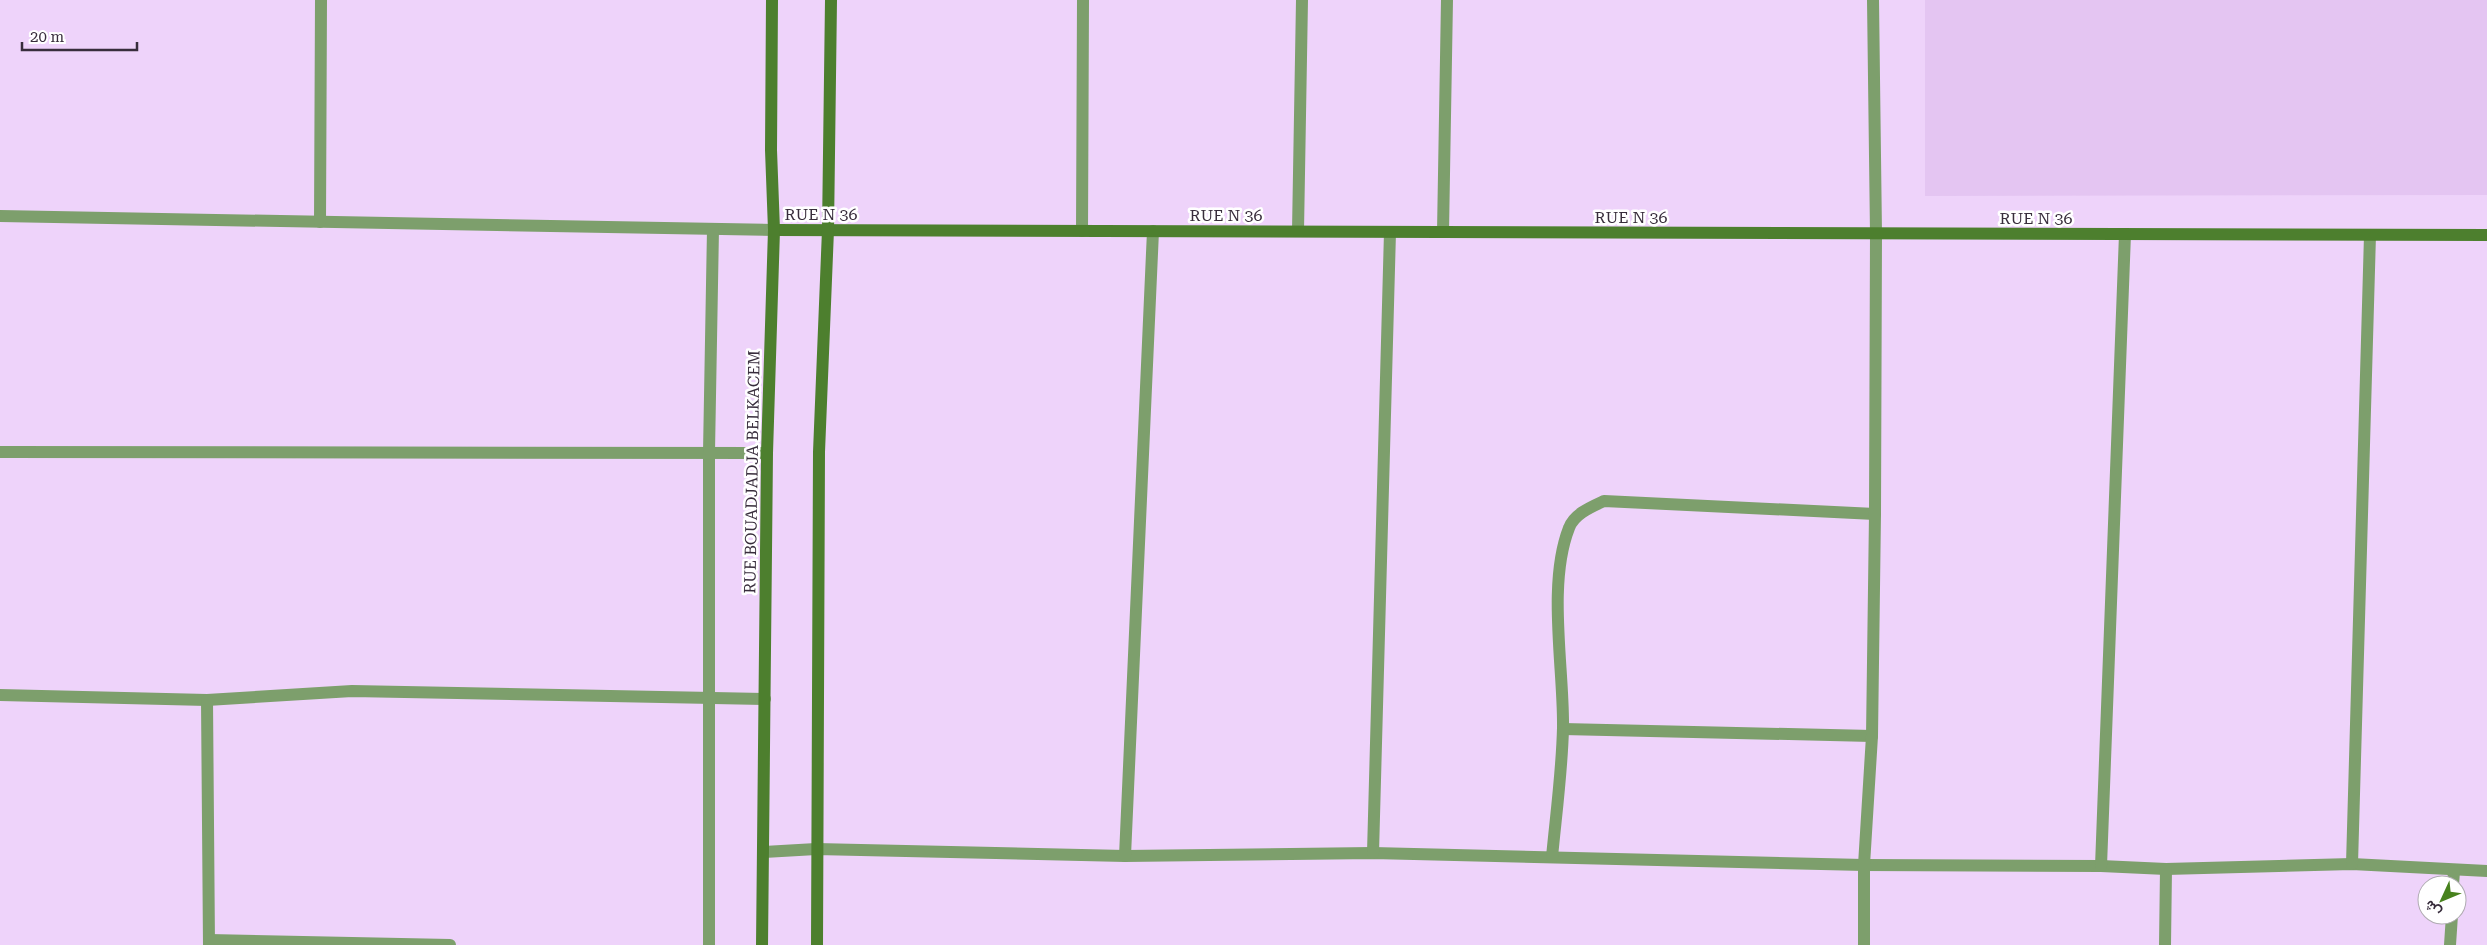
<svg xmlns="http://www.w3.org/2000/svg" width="2487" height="945" font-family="'Roboto Serif',Vazirmatn,serif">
<rect width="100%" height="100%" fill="#eed3fa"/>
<!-- built -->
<polygon fill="#e4c5f2" points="1925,0 2487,0 2487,195 1925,196"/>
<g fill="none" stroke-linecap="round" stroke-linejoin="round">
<!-- street -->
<g stroke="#7d9f6c" stroke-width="12">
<polyline points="0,216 774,230"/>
<polyline points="320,222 321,0"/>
<polyline points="1082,231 1083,0"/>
<polyline points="1298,231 1302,0"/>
<polyline points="1443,232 1447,0"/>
<polyline points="0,452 767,453"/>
<polyline points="0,695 207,700 352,691 765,699"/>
<polyline points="207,700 209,945"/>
<polyline points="1563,729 1872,736"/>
<polyline points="764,852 816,849 1125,856 1373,853 1864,865 2101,866 2166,869 2352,864 2487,871"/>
<polyline points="1373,853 1390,232"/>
<polyline points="1125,856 1153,231"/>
<path d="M1552,857C1556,815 1562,771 1563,728C1564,669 1547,584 1569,528C1574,514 1591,507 1604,501L1875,514"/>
<polyline points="2352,864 2370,235"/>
<polyline points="2101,866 2125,234"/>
<polyline points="2453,885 2454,871"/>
<polyline points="209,940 450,945"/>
<polyline points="709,945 709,452 713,229"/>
<polyline points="1864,945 1864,865 1872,736 1875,514 1876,234 1873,0"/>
<polyline points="2165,945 2166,869"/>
<polyline points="2450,945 2452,915"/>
</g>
<!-- secondary -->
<g stroke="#4d7f2e" stroke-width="12">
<polyline points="774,230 2487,235"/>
<polyline points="762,945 767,453 774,230 771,150 772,0"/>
<polyline points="817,945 819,452 828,230 831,0"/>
</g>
</g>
<g text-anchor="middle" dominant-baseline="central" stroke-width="5" stroke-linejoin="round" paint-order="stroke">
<!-- street labels -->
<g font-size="16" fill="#382d3c" stroke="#fff">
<text x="821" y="214">RUE N 36</text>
<text x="1226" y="215">RUE N 36</text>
<text x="1631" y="217">RUE N 36</text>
<text x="2036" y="218">RUE N 36</text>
<text transform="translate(752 472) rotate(-89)">RUE BOUADJADJA BELKACEM</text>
</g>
</g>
<!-- north arrow -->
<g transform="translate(2442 900) rotate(226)"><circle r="24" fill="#ffffff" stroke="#afabb1"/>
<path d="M0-4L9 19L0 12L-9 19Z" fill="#47821d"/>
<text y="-8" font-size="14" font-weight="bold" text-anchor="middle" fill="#382d3c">ش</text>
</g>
<!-- scale -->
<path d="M22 42v8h115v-8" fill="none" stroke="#382d3c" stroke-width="2.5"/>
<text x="30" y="42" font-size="15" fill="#382d3c" stroke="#ffffff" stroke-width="4" paint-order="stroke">20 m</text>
</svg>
